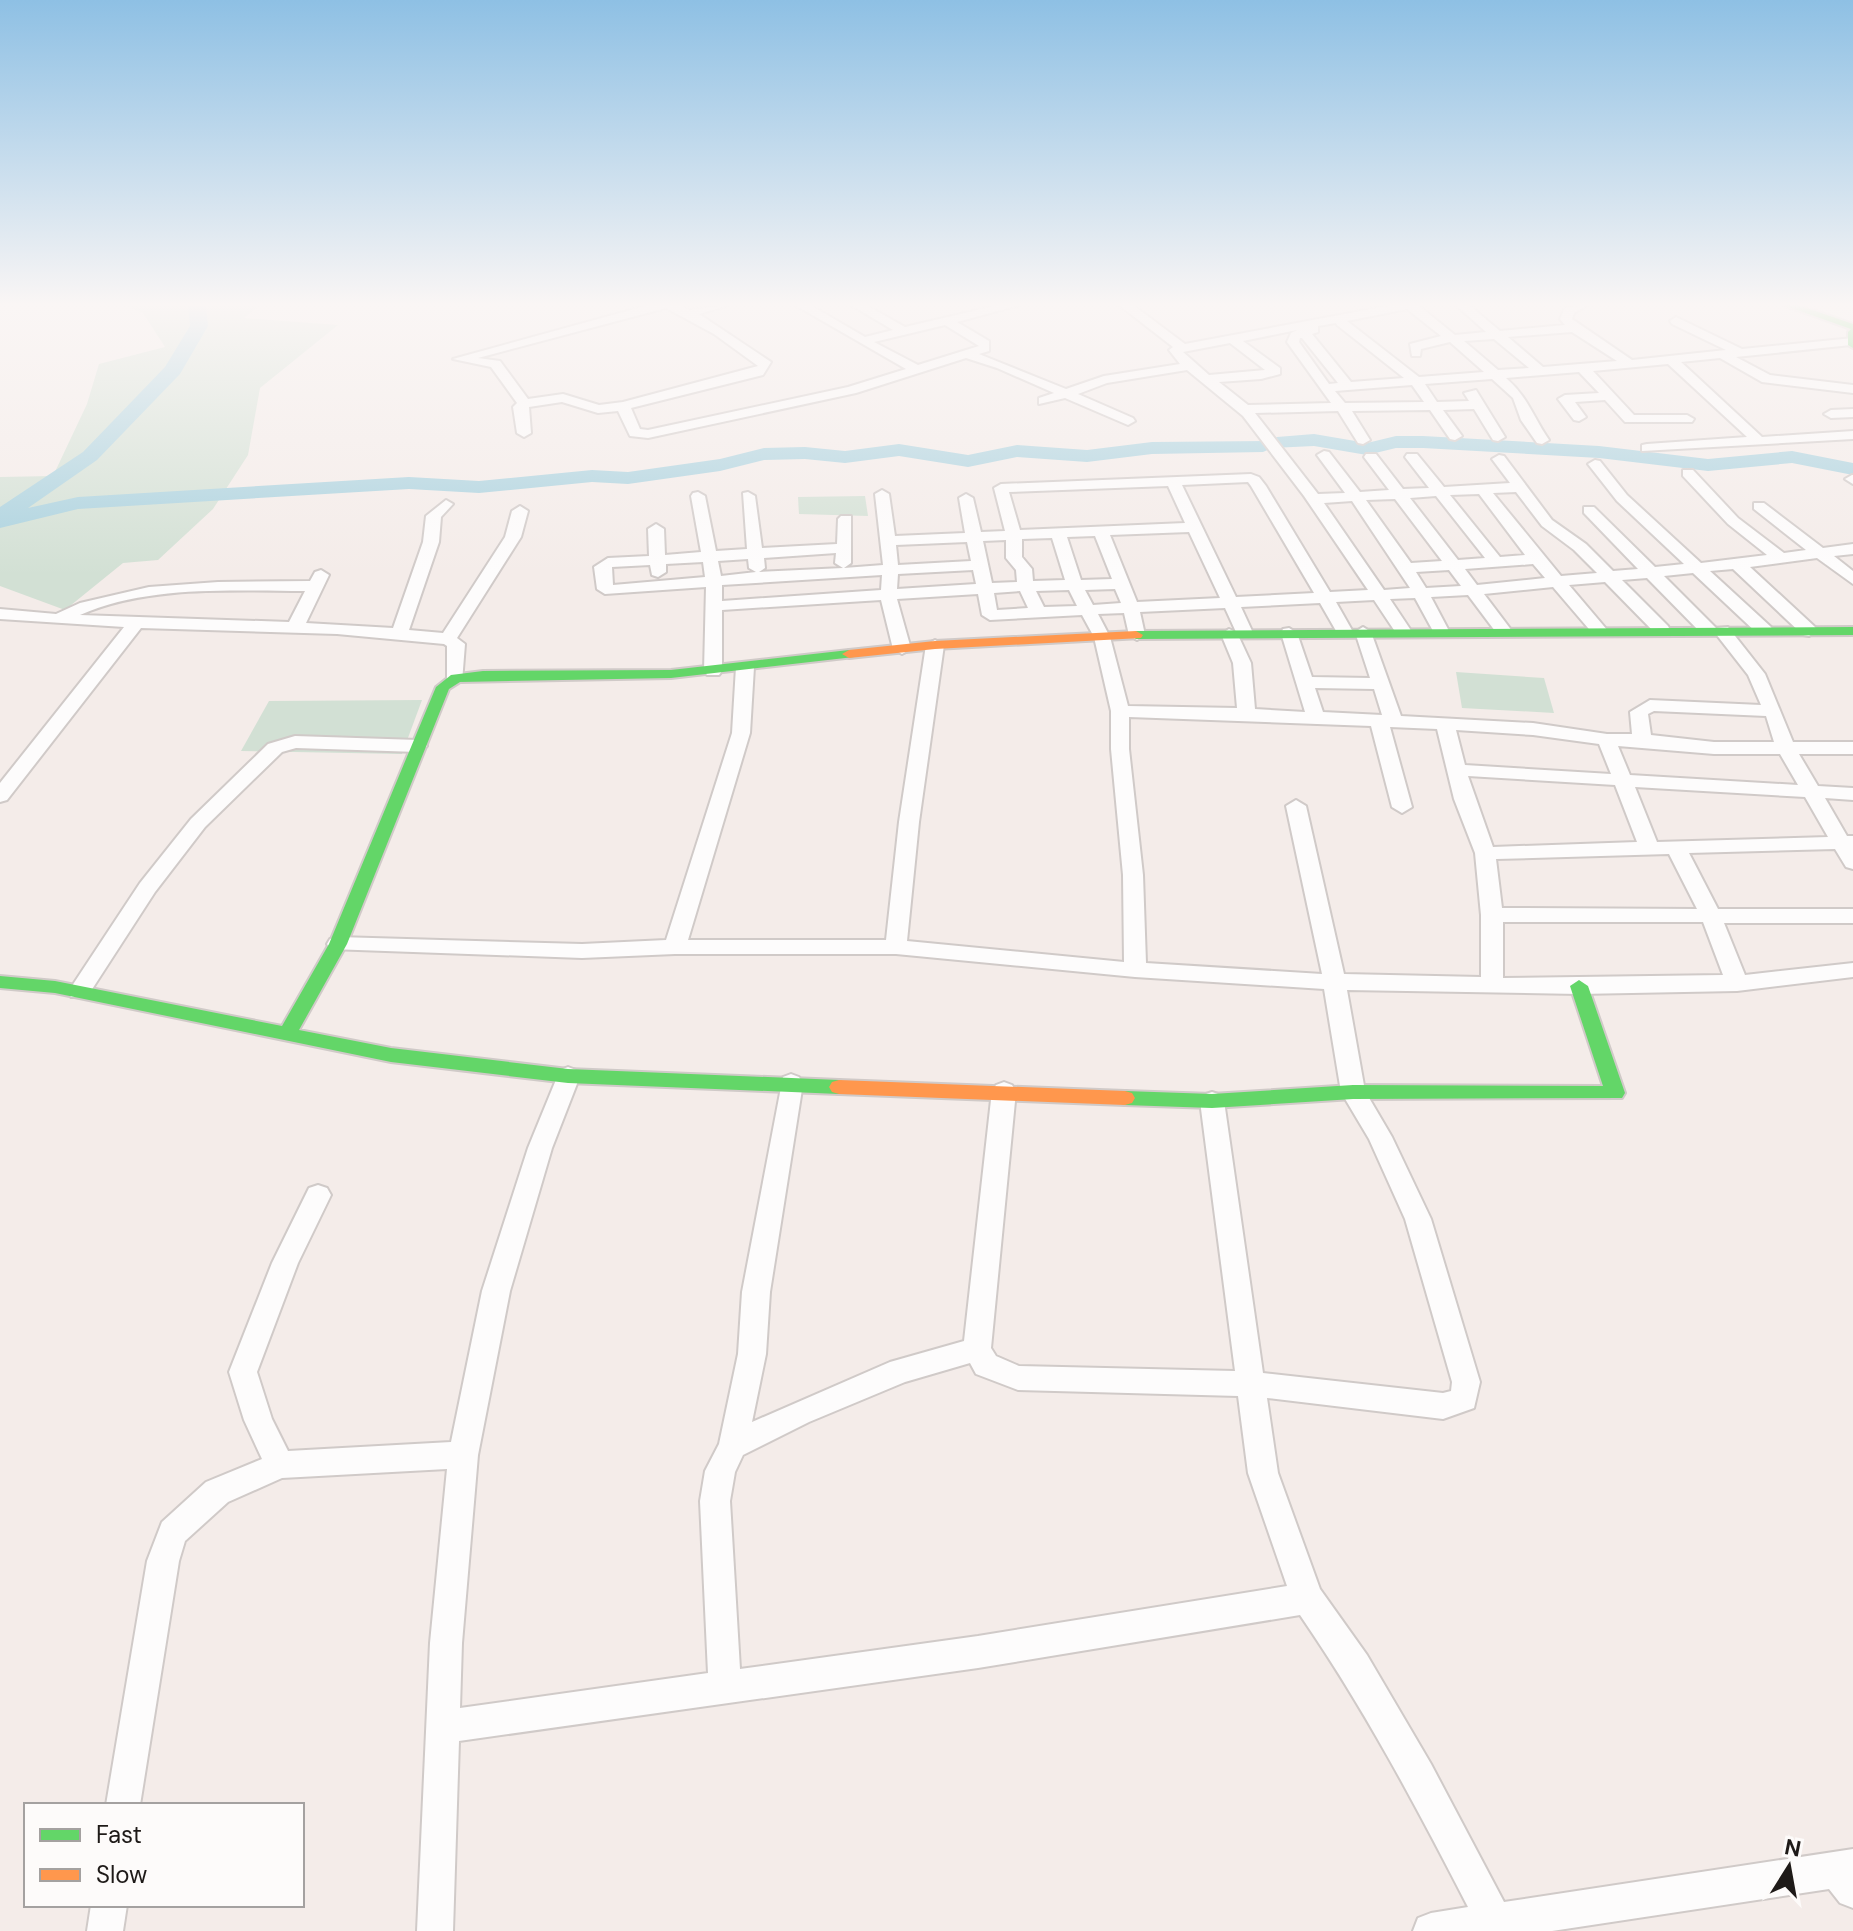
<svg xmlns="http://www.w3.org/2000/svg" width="1853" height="1931" font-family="'DM Sans',sans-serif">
<rect width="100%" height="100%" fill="#f4ece9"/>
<!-- green -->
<g fill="#d2e0d4">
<polygon points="124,305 261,305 244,318 338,325 260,388 248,455 213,509 158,560 123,563 65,610 0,586 0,477 53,476 87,404 99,364 165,347 143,313"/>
<polygon points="865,496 868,516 799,514 798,497"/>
<polygon points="1456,672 1544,678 1554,713 1462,708"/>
<polygon points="422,700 402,754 241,751 269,701"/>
</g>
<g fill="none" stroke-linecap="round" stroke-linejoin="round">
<!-- river -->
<polygon fill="#a8d1de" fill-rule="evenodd" points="188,305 206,305 208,326 180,374 97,460 28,508 78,497 409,477 479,481 592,470 628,472 720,459 764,448 805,447 845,451 899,444 968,455 1017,445 1087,450 1152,442 1268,441 1277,437 1314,434 1367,443 1396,436 1423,436 1599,446 1708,459 1792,451 1853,463 1853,475 1792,463 1708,471 1599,458 1423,448 1396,448 1367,455 1314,446 1272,448 1263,452 1152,454 1087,462 1017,457 968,467 899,456 845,463 805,459 764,460 720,471 628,484 592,482 479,493 409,489 78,509 0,528 0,507 83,452 165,367 190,326"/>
<defs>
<g id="street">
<path d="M649,305H680L689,310L729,305L699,314L771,362L763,375L631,408L640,429L648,430L848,387L906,369L795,305H810L865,337L893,330L851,305H866L905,327L999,305H1020L957,322L989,341V351L979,354L1066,389L1104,376L1180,364L1169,350L1173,347L1119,305H1133L1185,344L1393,305H1418L1455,335L1486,332L1456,305H1469L1500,331L1565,325L1560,319L1565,308L1587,305L1574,313L1572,319L1632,360L1726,350L1672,324L1670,321L1676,317L1742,349L1853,338L1851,345L1736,357L1770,375L1853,385V393L1762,382L1720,358L1681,362L1762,437L1853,431V439L1642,451V445L1647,444L1747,437L1668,364L1593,371L1634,415H1687L1694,419L1692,422H1625L1605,400L1575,402L1586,417L1579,421L1574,420L1558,399L1565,395L1599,393L1579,372L1506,378C1528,397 1533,417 1549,440L1542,444L1537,443L1521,420L1513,398L1492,379L1425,384L1437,402L1469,401L1464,393L1476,390L1505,437L1498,441L1493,440L1474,409L1443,410L1462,436L1455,440L1450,439L1430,410L1352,411L1370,440L1363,444L1358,443L1338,411L1255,413L1318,494L1345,493L1317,455L1324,451L1329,452L1360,492L1389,490L1364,457L1366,454H1376L1403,489L1429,488L1405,457L1407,454H1417L1444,487L1510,483L1492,459L1499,455L1504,456L1552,520L1586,544L1613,571L1638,569L1584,513V507H1594L1655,567L1684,564L1617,501L1588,464L1595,460L1600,461L1627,495L1701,563L1767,555L1728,524L1683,476V470H1693L1738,518L1784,553L1806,550L1754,509V503H1764L1823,548L1853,544V554L1834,556L1853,571V584L1817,558L1750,567L1815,627L1817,631L1809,636L1803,635L1733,569L1710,571L1771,627L1773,631L1771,635H1759L1693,573L1664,576L1716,628L1728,627L1765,674L1793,742H1853V754H1799L1818,786L1853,788V800L1825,798L1847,836H1853V869L1846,867L1835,849L1689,853L1718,909H1853V923H1724L1745,975L1853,963V977L1737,991L1579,994L1347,990L1365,1091L1392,1137L1431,1219L1480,1382L1474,1408L1443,1419L1267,1398L1278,1473L1320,1589L1367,1655L1431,1764L1504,1902L1853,1849V1908L1840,1903L1829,1889L1552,1931H1413L1418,1918L1431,1913L1468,1907C1416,1806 1364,1708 1300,1615L978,1668L459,1741L453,1931H417L430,1643L447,1469L282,1478L228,1502L185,1541L179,1561L140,1805H106L147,1561L162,1522L206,1482L262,1459L244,1420L229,1372L272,1263L309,1188L318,1185L327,1188L331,1195L298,1263L257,1372L272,1419L288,1451L451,1442L482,1291L528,1148L560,1070L568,1067L576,1070L580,1076L552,1148L510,1291L478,1455L462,1643L460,1708L708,1673L700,1501L705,1471L719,1444L738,1354L742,1292L783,1077L791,1074L799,1077L803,1083L770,1292L766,1354L752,1422L890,1362L964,1341L992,1091L996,1085L1004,1082L1012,1085L1016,1091L991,1348L996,1356L1019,1366L1235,1371L1200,1101L1203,1095L1212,1092L1221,1095L1224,1101L1263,1373L1443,1393L1451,1391L1452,1382L1405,1219L1369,1139L1341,1092L1324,989L1135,977L896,954H675L582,958L330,949L327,944L330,939L338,937L582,944L666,940L732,733L736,667L745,662L754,667L750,733L688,940H886L899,822L926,645L935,640L944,645L919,822L907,941L1124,962L1123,875L1111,749V711L1094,637L1082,615L990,620L982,615L978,594L897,599L911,649L902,654L893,649L881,600L722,610V671L719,675H707L704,671L706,587L605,594L597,589L594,567L608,558L649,556L648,529L656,524L664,529L665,555L701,552L691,496L693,493L698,492L705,496L716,551L747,549L743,493L748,492L755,496L762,548L837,544L838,519L841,516H851V563L844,568L883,565L875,494L882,490L889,494L895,536L965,533L959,498L966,494L973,498L981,532L1005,531L994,488L1001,484L1251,474L1259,477L1266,486L1330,592L1368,590L1304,496L1243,416L1187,370L1107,383L1078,394L1133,418L1135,421L1128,425L1065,398L1039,404V398L1054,393L997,368L966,358L856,393L648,438L630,436L618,411L598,413L562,402L529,407L531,433L524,437L517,433L513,407L517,403L491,367L453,359ZM666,308L714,334L758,366L623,402L599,405L563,394L528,399L500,361L478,358ZM1407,309L1441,336L1410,344L1412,356H1420L1421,349L1450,342L1484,372L1419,377L1347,321ZM1336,323L1337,325L1404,378L1351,382L1312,334L1318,332V326ZM945,325L979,346L918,365L874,342ZM1297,330L1291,333L1287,342L1331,403L1248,405L1219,382L1261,379L1280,374V368L1243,341ZM1572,332L1617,361L1543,367L1508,337ZM1300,338H1302L1338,383L1329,384L1299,342ZM1494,339L1529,368L1498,370L1464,341ZM1230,343L1265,370L1209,375L1183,352ZM1412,385L1424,402L1345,403L1335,391ZM1248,482L1251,486L1314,593L1236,597L1182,485ZM1168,486L1185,523L1020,530L1009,492ZM1516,492L1542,526L1574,550L1597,573L1561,576L1493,493ZM1479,494L1519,547L1525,555L1500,557L1450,495ZM1436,496L1485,558L1458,560L1410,498ZM1395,499L1442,561L1411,563L1366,500ZM1352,501L1410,588L1384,590L1324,503ZM1189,532L1220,598L1137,602L1110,535ZM1095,536L1112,579L1081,580L1067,537ZM1052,538L1065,580L1033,581L1032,569L1022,557V539ZM1006,540V558L1016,570L1017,582L992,583L983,541ZM967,542L971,561L898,565L896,545ZM836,553L835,563L843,568L759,572L765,568L764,558ZM748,559L749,568L756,572L721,576L718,561ZM703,562L705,577L613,585L612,567L650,565L652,575L658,577L666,572V564ZM1533,564L1545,578L1477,585L1465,569ZM973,570L976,584L897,589L898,574ZM1449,570L1461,586L1426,588L1416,572ZM882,575L881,590L722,601V585ZM1647,578L1703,635L1716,634L1748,675L1761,705L1650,700L1630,712L1632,734H1607L1533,723L1401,716L1371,632L1363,627L1355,632L1370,678L1312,677L1297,633L1289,628L1283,629L1281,633L1305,712L1255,709L1251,663L1238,635L1245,638L1253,633L1241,607L1320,603L1339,636L1345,637L1353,632L1336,602L1374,600L1398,636L1404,637L1412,632L1390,599L1415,598L1433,631L1441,636L1449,631L1431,597L1468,595L1498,635L1504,636L1512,631L1484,594L1553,587L1594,635L1600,636L1608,631L1569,585L1605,582L1656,634H1668L1670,630L1668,626L1622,580ZM1115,589L1121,603L1093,605L1085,590ZM1069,590L1077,606L1044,607L1036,591ZM1020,591L1028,608L997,610L994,593ZM1225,608L1236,632L1229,629L1221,634L1233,663L1237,708L1128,706L1110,637L1098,614L1124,613L1129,635L1137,640L1145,635L1140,612ZM1315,688L1374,689L1382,715L1323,712ZM1654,711L1766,716L1774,742H1714L1651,735L1648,714ZM1129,717L1371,726L1392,807L1402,813L1412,807L1390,727L1437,729L1454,799L1475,853L1481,915V977L1344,974L1306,806L1296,800L1286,806L1322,974L1146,963L1143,875L1129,749ZM1456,730L1533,735L1599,744L1611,774L1465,765ZM1618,746L1714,754H1780L1798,785L1630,775ZM1468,776L1615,785L1637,842L1493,847ZM1635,787L1805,797L1828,837L1657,842ZM1669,854L1697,909L1502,908L1496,859ZM1503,922H1703L1723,975L1503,978ZM970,1363L976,1374L1018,1390L1238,1396L1248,1473L1287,1586L978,1636L740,1669L730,1501L735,1472L743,1455L809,1422L905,1382Z"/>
<polygon points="1853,409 1853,417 1831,418 1824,414 1831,410"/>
<polygon points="1852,475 1853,475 1853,484 1845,479"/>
<path d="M446,500L453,504L441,517L439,542L409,630L443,633L505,537L512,511L520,506L528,511L521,537L457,638L465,644L462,682H450L447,678V646L444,644L337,634L141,628L7,800L0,802V783L124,627L0,619V609L56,614L80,603L149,587L218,582L310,581L315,572L321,570L329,575L306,623L393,628L423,542L426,516ZM305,591L289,622L80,615C148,585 232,591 305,591Z"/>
<polygon points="295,736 418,740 427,746 418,752 296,748 282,752 205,827 155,892 87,997 71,997 68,992 140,883 191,819 268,744"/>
<polygon points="91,1905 127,1905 123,1931 87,1931"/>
</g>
<g id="fast">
<polygon points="1783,305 1798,305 1853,324 1853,348 1848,345 1848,332 1851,329"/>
<polygon points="1853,627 1853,635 1136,639 1129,635 1136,631"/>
<polygon points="849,650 856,654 854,657 671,678 460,682 449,689 347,944 299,1030 391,1048 568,1069 839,1080 846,1082 849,1087 846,1092 839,1094 568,1083 391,1062 55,993 0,988 0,976 55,981 282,1026 329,944 436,687 451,675 483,671 671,670"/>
<polygon points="1579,980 1588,986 1625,1093 1622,1098 1353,1099 1212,1108 1125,1105 1118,1103 1115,1098 1118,1093 1125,1091 1212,1094 1353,1085 1603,1086 1570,986"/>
</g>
<g id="slow">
<polygon points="1136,631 1143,635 1141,638 935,649 849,658 842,654 849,650 935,641"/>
<polygon points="839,1080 1125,1091 1132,1093 1135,1098 1132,1103 1125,1105 839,1094 832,1092 829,1087 832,1082"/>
</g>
</defs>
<!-- street casing -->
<use href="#street" stroke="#d0cac8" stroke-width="4"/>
<!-- fast casing -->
<use href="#fast" stroke="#d0cac8" stroke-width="4"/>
<!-- slow casing -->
<use href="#slow" stroke="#d0cac8" stroke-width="4"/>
<!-- street -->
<use href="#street" fill="#fdfcfc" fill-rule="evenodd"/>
<!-- fast -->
<use href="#fast" fill="#63d668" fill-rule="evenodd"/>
<!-- slow -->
<use href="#slow" fill="#ff974d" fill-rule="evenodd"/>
</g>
<!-- sky -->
<linearGradient id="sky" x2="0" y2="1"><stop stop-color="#8ec0e4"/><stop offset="0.53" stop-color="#faf6f5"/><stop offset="1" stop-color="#faf6f5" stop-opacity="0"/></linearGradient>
<rect width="1853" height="575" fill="url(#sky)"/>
<!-- legend -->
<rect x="24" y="1803" width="280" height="104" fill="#fdfbfa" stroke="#a4a1a0" stroke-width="2"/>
<rect x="40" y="1829" width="40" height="12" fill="#63d668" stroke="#a4a1a0" stroke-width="2"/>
<text x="96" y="1843" font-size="24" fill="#1e1a18">Fast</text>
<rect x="40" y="1869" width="40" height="12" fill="#ff974d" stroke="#a4a1a0" stroke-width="2"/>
<text x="96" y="1883" font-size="24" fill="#1e1a18">Slow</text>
<!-- north arrow -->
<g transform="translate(1789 1867) rotate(11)" stroke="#fdfbfa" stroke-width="6" paint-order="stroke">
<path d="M0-6L14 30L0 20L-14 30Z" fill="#1e1a18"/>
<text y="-12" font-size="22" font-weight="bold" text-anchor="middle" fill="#1e1a18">N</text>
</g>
</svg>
